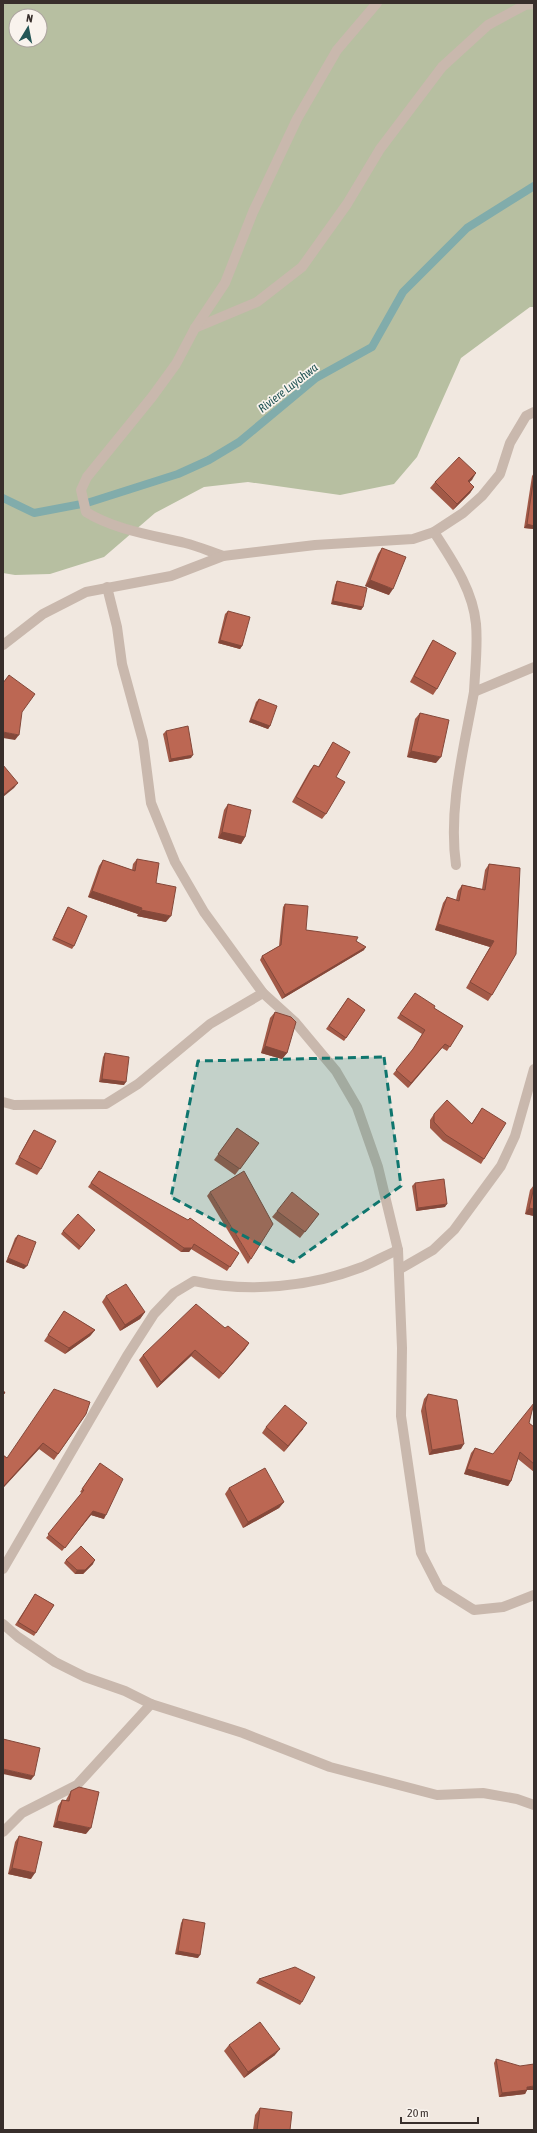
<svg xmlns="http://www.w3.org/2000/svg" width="537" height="2133" font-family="'Asap Condensed',sans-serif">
<rect width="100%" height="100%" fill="#f1e8e0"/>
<!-- green -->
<path fill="#b7bfa1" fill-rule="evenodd" d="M3,3H534V307H530L461,358L417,457L394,484L340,495L248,482L204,487L155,513L104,557L50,574L15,575L3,573ZM16,16H40V40H16Z"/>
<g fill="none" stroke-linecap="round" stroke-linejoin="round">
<!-- stream -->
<polyline stroke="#81acab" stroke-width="8" points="3,498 34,513 87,503 178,474 209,460 239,442 316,378 372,347 403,292 467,228 534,186"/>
<!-- minor -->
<g stroke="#c9b8ad" stroke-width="10">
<polyline points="195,328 257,302 302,267 347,204 380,149 442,67 488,25 525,5 534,4"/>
<path d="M434,532C452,560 473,590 476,624C478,646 475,670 474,692L534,667"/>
<path d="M223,556C211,552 198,546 185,543C152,535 115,530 86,512L81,490L87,477L152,397L176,364L195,328L225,283L253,212L297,119L337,50L377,3"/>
<polyline points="107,587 117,627 122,664 143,741 151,803 175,862 204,912 263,993 295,1022 336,1071 357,1107 378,1167 398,1250 402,1348 401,1416 421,1553 439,1588 474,1610 503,1607 534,1595"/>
<polyline points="3,645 43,614 86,592 171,576 223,556 315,545 413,539 434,532 463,513 482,496 500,474 510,443 526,416 534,412"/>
<path d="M456,865C448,808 464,748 474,692"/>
<polyline points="3,1102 14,1105 106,1104 138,1084 210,1024 263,993"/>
<polyline points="400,1269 433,1250 454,1230 501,1166 515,1136 534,1069"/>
<path d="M3,1569L127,1356L154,1314L174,1293L194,1281C249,1293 310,1287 362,1267C374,1262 386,1255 398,1250"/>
<polyline points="3,1624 18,1637 55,1662 85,1677 125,1691 151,1704 243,1733 330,1767 437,1795 483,1793 517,1799 534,1805"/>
<polyline points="3,1832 22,1813 77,1785 151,1704"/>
</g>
</g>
<!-- wall -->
<g fill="#a25947">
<polygon points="476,473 469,482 474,487 470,493 453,510 430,488 435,482"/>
<polygon points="534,473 534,529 524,528 532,476"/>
<polygon points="382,548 389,595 365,586 378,554"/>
<polygon points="337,581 363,607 361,610 331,604 335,585"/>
<polygon points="228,611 242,646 240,649 218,643 225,614"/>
<polygon points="433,640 437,689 433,695 410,682 429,646"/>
<polygon points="259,699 270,726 268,729 249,722 256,702"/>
<polygon points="420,713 436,763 407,757 415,719"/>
<polygon points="166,731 191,758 169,762 163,734"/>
<polygon points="333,742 336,777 326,814 322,819 292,802 310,770 314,765 318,767"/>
<polygon points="228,804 245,837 241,844 218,838 224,810"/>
<polygon points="137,859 156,883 166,922 137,916 138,914 88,897 99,866 103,860 132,870 133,864"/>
<polygon points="489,864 520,868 492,995 488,1001 466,988 490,947 435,930 443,903 447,897 456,900 458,891 462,885 482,889 485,870"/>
<polygon points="285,904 306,930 356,941 364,950 282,999 260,960 262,956 279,946 283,907"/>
<polygon points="68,907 74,946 72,949 52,940 66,910"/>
<polygon points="415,993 434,1008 463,1026 447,1051 442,1048 408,1088 393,1074 412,1051 422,1034 397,1018"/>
<polygon points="348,998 365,1010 344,1041 326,1029"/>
<polygon points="275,1012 287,1053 282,1059 261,1053 270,1018"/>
<polygon points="105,1053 124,1085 99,1082 103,1057"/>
<polygon points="482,1108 484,1159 481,1164 443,1141 430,1128 430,1120 434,1114 472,1123"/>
<polygon points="237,1128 259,1143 235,1175 214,1160"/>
<polygon points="34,1130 41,1169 37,1175 15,1164 30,1136"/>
<polygon points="99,1171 239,1253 227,1271 191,1249 189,1252 181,1252 88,1187"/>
<polygon points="415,1183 445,1207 416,1211 412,1186"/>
<polygon points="534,1185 534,1216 525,1214 530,1190"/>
<polygon points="210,1192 251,1259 248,1264 207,1196"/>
<polygon points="277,1211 319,1214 300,1238 272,1217"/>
<polygon points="95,1230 79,1250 61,1234 63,1231"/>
<polygon points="18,1235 24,1269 6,1262 15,1238"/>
<polygon points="106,1296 145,1312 140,1319 120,1331 102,1302"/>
<polygon points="64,1311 95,1330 90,1336 65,1354 44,1341"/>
<polygon points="225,1328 249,1343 245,1349 219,1379 191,1356 157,1388 139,1360 143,1355"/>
<polygon points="428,1394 461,1449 429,1455 421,1411 424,1399"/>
<polygon points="86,1414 54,1460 39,1449 3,1488 3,1455 7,1458"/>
<polygon points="529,1423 534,1427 534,1472 518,1459 511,1481 508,1486 464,1474 471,1453 475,1448 493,1454"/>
<polygon points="266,1427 303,1429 284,1452 262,1433"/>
<polygon points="100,1463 104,1519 91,1515 62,1551 46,1538 82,1493 80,1492"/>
<polygon points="229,1488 284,1502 279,1508 243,1528 225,1494"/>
<polygon points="66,1560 93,1564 83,1574 75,1574 64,1563"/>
<polygon points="35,1594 54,1605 34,1636 15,1625"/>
<polygon points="71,1791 86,1834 53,1827 58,1806 62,1800 66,1800 67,1798"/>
<polygon points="19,1836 31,1879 8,1874 15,1842"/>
<polygon points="183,1919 198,1958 175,1954 181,1923"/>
<polygon points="259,1979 302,2002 300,2005 256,1983"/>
<polygon points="229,2045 275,2055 244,2078 224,2051"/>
<polygon points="496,2059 527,2090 525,2094 499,2097 494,2063"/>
<polygon points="260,2108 290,2130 253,2130 255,2115"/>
</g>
<!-- shaded-wall -->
<g fill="#84483a">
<polygon points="476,473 472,480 464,487 468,481"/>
<polygon points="474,487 470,493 453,510 457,504"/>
<polygon points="527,524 534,526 534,529 524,528"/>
<polygon points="370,580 393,589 389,595 365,586"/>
<polygon points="333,601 363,607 361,610 331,604"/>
<polygon points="220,640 242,646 240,649 218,643"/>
<polygon points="251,719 270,726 268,729 249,722"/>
<polygon points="3,732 19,735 15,740 3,738"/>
<polygon points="411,751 441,757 436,763 407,757"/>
<polygon points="193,755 191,758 169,762 171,759"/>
<polygon points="18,783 14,788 3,797 3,795"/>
<polygon points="222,832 245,837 241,844 218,838"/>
<polygon points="92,891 142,908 138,914 88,897"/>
<polygon points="141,910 171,916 166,922 137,916"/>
<polygon points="438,924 494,941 490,947 435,930"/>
<polygon points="366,947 364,950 282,999 285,995"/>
<polygon points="445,1044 442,1048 408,1088 411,1083"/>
<polygon points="265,1046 287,1053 282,1059 261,1053"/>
<polygon points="102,1079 126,1082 124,1085 99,1082"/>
<polygon points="447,1204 445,1207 416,1211 418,1208"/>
<polygon points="529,1208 534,1209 534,1216 525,1214"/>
<polygon points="184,1248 192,1248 189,1252 181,1252"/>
<polygon points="8,1258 27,1266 24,1269 6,1262"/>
<polygon points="145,1312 140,1319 120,1331 125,1325"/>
<polygon points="95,1330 90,1336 65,1354 69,1348"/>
<polygon points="249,1343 245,1349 219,1379 223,1374"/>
<polygon points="195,1350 191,1356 157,1388 161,1382"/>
<polygon points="307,1423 303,1429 284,1452 288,1446"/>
<polygon points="43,1443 39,1449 3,1488 3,1487"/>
<polygon points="464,1444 461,1449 429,1455 432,1450"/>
<polygon points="467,1469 511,1481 508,1486 464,1474"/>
<polygon points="284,1502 279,1508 243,1528 248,1522"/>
<polygon points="93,1511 106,1515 104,1519 91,1515 62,1551"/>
<polygon points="95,1560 93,1564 83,1574 75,1574 77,1570"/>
<polygon points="3,1769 34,1776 31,1780 3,1774"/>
<polygon points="57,1821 91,1828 86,1834 53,1827"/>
<polygon points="12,1868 35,1873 31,1879 8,1874"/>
<polygon points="178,1951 200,1955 198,1958 175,1954"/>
<polygon points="280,2049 275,2055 244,2078 248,2072"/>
<polygon points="534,2086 534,2090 527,2090 525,2094 499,2097 502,2093 527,2087"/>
</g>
<!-- building -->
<g fill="#bc6753" stroke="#84483a">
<polygon points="459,457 476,473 468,481 474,487 457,504 435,482"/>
<polygon points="534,476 534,526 527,524"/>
<polygon points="382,548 406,557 393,589 370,580"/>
<polygon points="337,581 367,588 363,607 333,601"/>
<polygon points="228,611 250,617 242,646 220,640"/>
<polygon points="433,640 456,653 437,689 414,676"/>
<polygon points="9,675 35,694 22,712 19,735 3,732 3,683"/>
<polygon points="259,699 277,706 270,726 251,719"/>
<polygon points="420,713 449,720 441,757 411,751"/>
<polygon points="188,726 193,755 171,759 166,731"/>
<polygon points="333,742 350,752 336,777 345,782 326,814 296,797 314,765 319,767"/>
<polygon points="3,765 18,783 3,795"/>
<polygon points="228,804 251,810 245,837 222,832"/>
<polygon points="137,859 159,863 156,883 176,887 171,916 141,910 142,908 92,891 103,860 135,871"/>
<polygon points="489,864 520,868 516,954 492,995 470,982 494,941 438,924 447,897 459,901 462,885 485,890"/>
<polygon points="285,904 308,906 306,930 358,937 356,941 366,947 285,995 262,956 281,945"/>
<polygon points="68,907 87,916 74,946 54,937"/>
<polygon points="415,993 435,1006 434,1008 463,1026 450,1047 445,1044 411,1083 396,1070 413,1049 425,1030 400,1014"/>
<polygon points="348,998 365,1010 346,1038 329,1026"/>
<polygon points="275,1012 291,1017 296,1022 287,1053 265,1046"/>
<polygon points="105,1053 129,1057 126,1082 102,1079"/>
<polygon points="447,1100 472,1124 482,1108 506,1123 484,1159 446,1135 434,1122 434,1114"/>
<polygon points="237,1128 259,1143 240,1169 218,1154"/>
<polygon points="34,1130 56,1141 41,1169 19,1157"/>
<polygon points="99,1171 188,1220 190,1218 239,1253 230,1267 194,1244 192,1248 184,1248 91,1183"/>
<polygon points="244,1171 273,1224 251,1259 210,1192"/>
<polygon points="444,1179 447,1204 418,1208 415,1183"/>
<polygon points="534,1187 534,1209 529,1208"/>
<polygon points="292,1192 319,1214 305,1232 277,1211"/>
<polygon points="78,1214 95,1230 81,1247 63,1231"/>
<polygon points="18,1235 36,1242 27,1266 8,1258"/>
<polygon points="126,1284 145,1312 125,1325 106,1296"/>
<polygon points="196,1304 225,1328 228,1326 249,1343 223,1374 195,1350 161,1382 143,1355"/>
<polygon points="64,1311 95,1330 69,1348 48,1335"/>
<polygon points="54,1389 90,1402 86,1414 58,1454 43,1443 3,1487 3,1455 7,1458"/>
<polygon points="3,1390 5,1393 3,1394"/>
<polygon points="428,1394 457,1400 464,1444 432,1450 425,1405"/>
<polygon points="534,1403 529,1423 534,1427 534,1464 520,1452 511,1481 467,1469 475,1448 493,1454"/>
<polygon points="285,1405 307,1423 288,1446 266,1427"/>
<polygon points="100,1463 123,1479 106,1515 93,1511 65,1548 48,1534 84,1490 82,1489"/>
<polygon points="265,1468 284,1502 248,1522 229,1488"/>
<polygon points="81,1546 95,1560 85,1570 77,1570 66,1560"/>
<polygon points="35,1594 54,1605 36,1633 18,1622"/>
<polygon points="3,1739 40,1748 34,1776 3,1769"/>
<polygon points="79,1787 99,1792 91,1828 57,1821 62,1800 69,1801 71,1791"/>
<polygon points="19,1836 42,1842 35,1873 12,1868"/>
<polygon points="183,1919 205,1923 200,1955 178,1951"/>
<polygon points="295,1967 315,1977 302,2002 259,1979"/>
<polygon points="260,2022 280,2049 248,2072 229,2045"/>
<polygon points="496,2059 520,2066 534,2064 534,2086 527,2087 527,2090 502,2093"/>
<polygon points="260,2108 292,2112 290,2130 257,2130"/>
</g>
<!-- marked area -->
<path fill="#0f766e" fill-opacity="0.2" stroke="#0f766e" stroke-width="3" stroke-dasharray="8 5" stroke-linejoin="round" d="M384,1057L401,1186L293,1262L171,1197L198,1061Z"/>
<g text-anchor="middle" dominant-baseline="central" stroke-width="3.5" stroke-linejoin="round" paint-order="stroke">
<!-- water labels -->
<g font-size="12" font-style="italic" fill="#245656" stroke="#f9f3ed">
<text transform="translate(288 388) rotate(-38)">Riviere Luyohwa</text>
</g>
</g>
<!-- border -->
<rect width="537" height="2133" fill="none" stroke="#382e2b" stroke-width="8"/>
<!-- north arrow -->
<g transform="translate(28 28) rotate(10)"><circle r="19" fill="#f9f3ed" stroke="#aca49f"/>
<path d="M0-3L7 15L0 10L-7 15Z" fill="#245656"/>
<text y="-6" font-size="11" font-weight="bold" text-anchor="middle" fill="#382e2b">N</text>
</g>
<!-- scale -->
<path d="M401 2117v6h77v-6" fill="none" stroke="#382e2b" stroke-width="2"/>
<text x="407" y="2117" font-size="12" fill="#382e2b" stroke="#f9f3ed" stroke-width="3" paint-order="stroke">20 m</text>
</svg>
